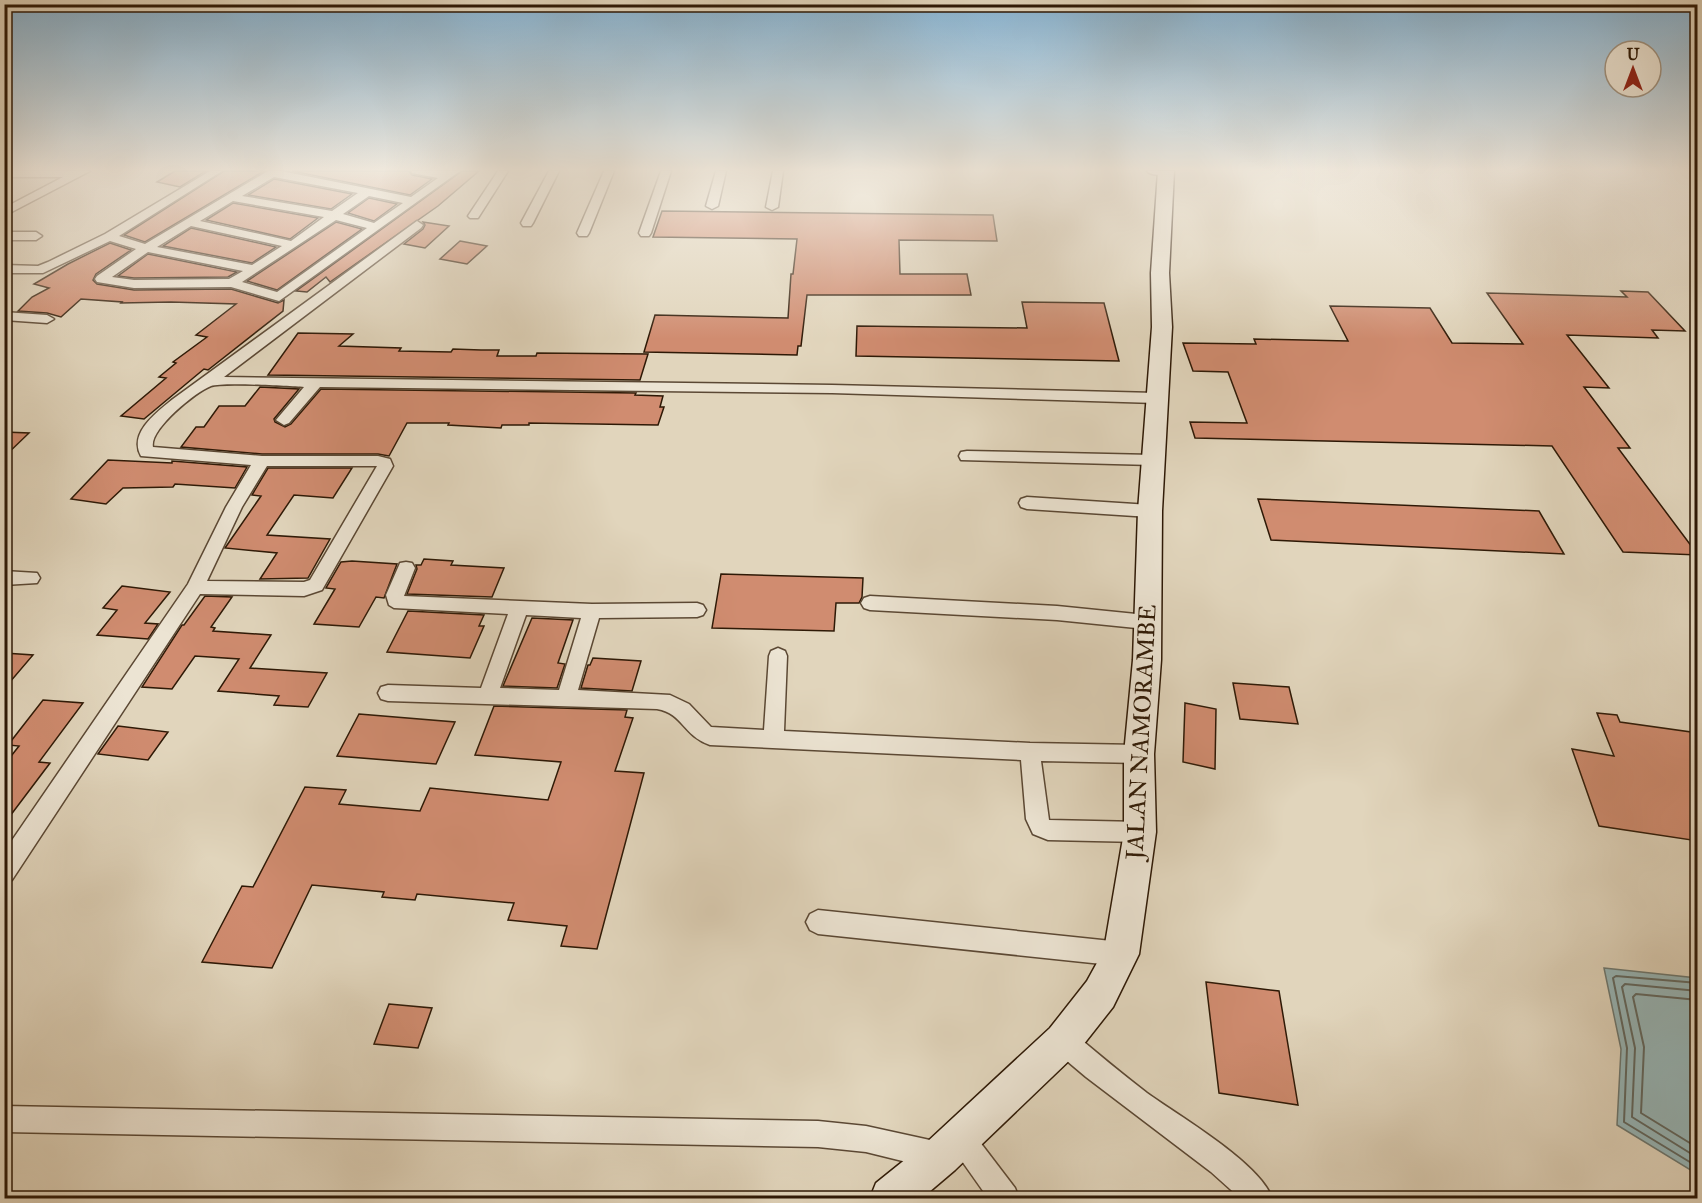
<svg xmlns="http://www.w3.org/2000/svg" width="1702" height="1203" font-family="'IM FELL Great Primer',serif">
<rect width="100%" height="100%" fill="#e1d5bc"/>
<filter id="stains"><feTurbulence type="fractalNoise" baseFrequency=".00333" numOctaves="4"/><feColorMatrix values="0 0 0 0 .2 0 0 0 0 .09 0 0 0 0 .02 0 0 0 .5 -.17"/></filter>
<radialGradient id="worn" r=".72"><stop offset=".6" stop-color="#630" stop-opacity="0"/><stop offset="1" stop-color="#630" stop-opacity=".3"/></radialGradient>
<!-- water -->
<polygon fill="#97b7b9" stroke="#6d7871" stroke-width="1.5" points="1604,968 1697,978 1697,1174 1617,1125 1621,1049"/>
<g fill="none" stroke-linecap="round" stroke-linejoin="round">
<!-- shore -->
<g stroke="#626860" stroke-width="2">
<polyline points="1698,983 1616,976 1613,978 1627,1048 1624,1122 1698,1167"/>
<polyline points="1698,991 1625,984 1622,987 1635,1048 1632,1117 1698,1158"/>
<polyline points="1698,1000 1636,994 1633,997 1644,1047 1641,1113 1698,1148"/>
</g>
</g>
<!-- building -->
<g fill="#d08c70" stroke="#2e1906" stroke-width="1.5">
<polygon points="175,171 206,171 180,187 157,182"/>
<polygon points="224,171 264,171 145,242 124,235"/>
<polygon points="292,171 409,171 412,175 432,179 410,195"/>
<polygon points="462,171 479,171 438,206 330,282 326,277 307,292 296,291"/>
<polygon points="274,179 352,194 331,209 248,195"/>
<polygon points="369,198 397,204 374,221 348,213"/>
<polygon points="233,203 318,218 290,239 206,220"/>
<polygon points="662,211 993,215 997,241 899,240 900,274 967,274 971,295 807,295 801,346 798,346 797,355 644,352 655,315 788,318 791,274 793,274 797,239 653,237"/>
<polygon points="336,222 362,229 277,290 247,281"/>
<polygon points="423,222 449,226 425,248 404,244 423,229 425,225"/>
<polygon points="191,228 276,247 252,263 163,246"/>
<polygon points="460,241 487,246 467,264 440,259"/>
<polygon points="110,243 131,250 96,274 93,280 97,284 134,290 231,289 278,303 284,300 283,311 208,370 204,369 144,419 121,416 166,378 159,377 176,363 173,362 207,337 196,335 236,304 171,302 121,303 122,302 81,299 61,317 47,313 18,311 32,297 49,288 34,284 68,264"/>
<polygon points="148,254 237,272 228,277 134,278 118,276"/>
<polygon points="1621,291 1648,292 1685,331 1652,330 1658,338 1567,335 1609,388 1584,387 1630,448 1618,448 1698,555 1623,552 1552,446 1195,438 1190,422 1247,423 1228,372 1193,371 1183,343 1256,344 1254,339 1348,341 1330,306 1430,308 1452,343 1523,344 1487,293 1627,297"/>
<polygon points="1022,302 1104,303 1119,361 856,356 857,326 1027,328"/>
<polygon points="298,333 353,334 339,346 401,348 399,351 451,352 453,349 481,350 499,350 497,356 536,356 537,353 648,354 640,380 268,375"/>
<polygon points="260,387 299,389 274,419 275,422 285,427 291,424 321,389 636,393 635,395 663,396 660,407 664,407 658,425 529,423 529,425 502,425 501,428 448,425 449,423 407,423 389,456 378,454 262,454 181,447 196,427 204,427 219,406 245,406"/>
<polygon points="4,432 29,433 4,457"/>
<polygon points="108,460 172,463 172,461 247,467 235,488 175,484 173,487 123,488 106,504 71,499"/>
<polygon points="268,468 352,468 333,498 294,495 267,535 330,539 308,578 260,579 277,553 225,548 261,496 252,495"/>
<polygon points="1258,499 1539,511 1564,554 1271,540"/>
<polygon points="424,559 453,561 451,565 504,568 492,597 407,594 417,569 416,565 421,565"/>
<polygon points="352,561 397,564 384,598 376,597 359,627 314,624 335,589 326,588 341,562"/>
<polygon points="721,574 863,578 862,597 859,603 836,603 834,631 712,628"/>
<polygon points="122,586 170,592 145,623 158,624 148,639 97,635 117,610 103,608"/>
<polygon points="205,596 232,597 211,627 215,628 213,631 271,635 250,668 327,673 308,707 274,705 279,696 218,691 239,659 195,656 172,689 142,687 182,625 184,625"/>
<polygon points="408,611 484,615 479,626 484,626 470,658 387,652"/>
<polygon points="532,618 573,620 558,663 565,664 557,688 503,686"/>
<polygon points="4,653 33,655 4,689"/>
<polygon points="593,658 641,661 632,691 581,688 588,665 590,665"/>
<polygon points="1233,683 1289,687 1298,724 1240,719"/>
<polygon points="43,700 83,703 39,762 50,763 4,824 4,765 19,746 8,745"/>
<polygon points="1185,703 1216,709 1215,769 1183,762"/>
<polygon points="494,706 627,710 625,717 633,718 615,771 644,773 597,949 561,946 567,926 508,920 514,903 417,894 415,900 382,897 384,892 312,885 272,968 202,962 242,886 253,887 305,787 346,790 339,804 420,811 430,788 548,800 561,762 475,755"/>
<polygon points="1597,713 1617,715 1620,722 1698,733 1698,841 1599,826 1572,749 1614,756"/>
<polygon points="359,714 455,722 436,764 337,756"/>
<polygon points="118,726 168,732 148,760 98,754"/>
<polygon points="1206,982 1279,991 1298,1105 1219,1093"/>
<polygon points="389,1004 432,1008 418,1048 374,1044"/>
</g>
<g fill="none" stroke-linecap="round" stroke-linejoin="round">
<defs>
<g id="minor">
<polygon points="4,171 90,171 4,216 4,208 63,177 4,177"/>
<path d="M210,171H222L119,236L145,244L268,171H281L411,197L438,178L412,173L411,171H460L279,301L231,287L134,288L97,282L95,279L97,276L136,249L110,241L43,273H4V265L38,266L48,262L105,234ZM274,177L358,193L332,211L242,196ZM369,196L403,203L374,223L343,214ZM233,201L324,217L291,241L200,221ZM336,220L367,228L277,292L242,282ZM191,226L282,246L252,265L157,247ZM148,252L243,271L229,279L134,280L112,277Z"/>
<polygon points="498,171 508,171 478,218 470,218 468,216"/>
<polygon points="549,171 559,171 533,223 531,226 523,226 521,223"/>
<polygon points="604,171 614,171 589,233 587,236 579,236 577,233"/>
<polygon points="661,171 671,171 651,233 649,236 641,236 639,233"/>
<polygon points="716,171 726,171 718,206 712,209 706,206"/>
<polygon points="773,171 783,171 778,207 772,210 766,207"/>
<path d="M1147,171H1171C1166,176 1151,176 1147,171Z"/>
<path d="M417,221L423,225L421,228L224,377L832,385L1156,393L1163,398L1156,403L832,393L320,387L289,423L284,425L276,420L304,387C288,386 222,382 211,386C195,392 149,430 153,447L262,456H378L390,459L393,466L322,590L304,596L200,594L12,880L4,883V852L188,584L226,507L251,465L141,456C128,433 157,412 173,399ZM267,466H377L310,580L304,582L207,581L242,507Z"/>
<polygon points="4,232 36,232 42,236 36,240 4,240"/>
<polygon points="4,312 47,315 54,319 47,323 4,320"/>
<polygon points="967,451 1153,455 1159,456 1161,460 1159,464 1153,465 961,460 959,456 961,452"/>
<polygon points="1027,497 1150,505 1156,507 1158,511 1156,515 1150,517 1027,509 1021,507 1019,503 1021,499"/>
<path d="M406,562L412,563L415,568L404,596L592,604L697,603L703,605L706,610L703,615L697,617L599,618L578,690L670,695L689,704L711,727L764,730L769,656L771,651L778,648L785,651L787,656L784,731L1030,743L1139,745L1146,748L1149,754L1146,760L1139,763L1041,761L1049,820L1140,822L1148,825L1151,832L1148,839L1140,842L1048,840L1033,834L1026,819L1021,760L710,745C682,735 684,714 657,709L388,701L381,699L378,693L381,687L388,685L481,688L508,614L394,608L389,605L386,595L400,563ZM526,615L581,618L559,690L500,688Z"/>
<polygon points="4,571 37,573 40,578 37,583 4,585"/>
<polygon points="870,596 1057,606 1146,615 1152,617 1155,622 1152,627 1146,629 1057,620 870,610 864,608 861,603 864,598"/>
<polygon points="818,910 1121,942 1129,946 1133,954 1129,962 1121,966 818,934 810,930 806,922 810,914"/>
<path d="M1063,1028L1072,1032C1097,1053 1121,1073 1147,1093C1179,1116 1260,1163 1272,1198H1240L1211,1172L1086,1077L1054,1050L1050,1041L1054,1032Z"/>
<polygon points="4,1106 818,1121 866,1126 939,1142 949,1146 953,1156 949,1166 939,1170 866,1152 818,1147 4,1132"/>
<polygon points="961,1125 970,1129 1015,1188 1019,1198 988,1198 952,1147 948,1138 952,1129"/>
</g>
<polygon id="secondary" points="1158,171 1174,171 1169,273 1172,327 1162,511 1161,660 1154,754 1156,832 1139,954 1113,1007 1076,1054 955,1170 922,1198 870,1198 876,1183 927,1142 1050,1028 1087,981 1104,950 1124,832 1124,754 1133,660 1138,511 1152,327 1151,273"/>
</defs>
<!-- minor casing -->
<use href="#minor" stroke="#5b4834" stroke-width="3"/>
<!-- secondary casing -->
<use href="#secondary" stroke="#2e1906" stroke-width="3"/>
<!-- minor -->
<use href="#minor" fill="#ece4d3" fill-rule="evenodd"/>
<!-- secondary -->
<use href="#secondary" fill="#ece4d3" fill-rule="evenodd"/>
</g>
<!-- sky -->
<linearGradient id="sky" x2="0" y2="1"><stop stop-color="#87b5d5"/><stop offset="0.5" stop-color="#f2ece1"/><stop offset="1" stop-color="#f2ece1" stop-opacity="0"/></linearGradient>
<rect width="1702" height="339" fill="url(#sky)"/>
<g text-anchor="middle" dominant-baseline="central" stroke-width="4.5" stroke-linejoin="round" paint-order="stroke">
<!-- street labels -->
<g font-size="24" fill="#2e1906" stroke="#ece4d3">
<text transform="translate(1141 732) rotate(-87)">JALAN NAMORAMBE</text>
</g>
</g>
<!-- margin -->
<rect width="1702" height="1203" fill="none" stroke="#e1d5bc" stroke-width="24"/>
<rect x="6" y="6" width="1690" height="1191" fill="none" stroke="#2e1906" stroke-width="3"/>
<rect x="12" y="12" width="1678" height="1179" fill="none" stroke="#2e1906" stroke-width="1.5"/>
<!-- north arrow -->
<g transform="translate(1633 69)"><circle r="28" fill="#ece4d3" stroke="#a09381" stroke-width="1.5"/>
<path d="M0-4.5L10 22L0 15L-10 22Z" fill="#8f2418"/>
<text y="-9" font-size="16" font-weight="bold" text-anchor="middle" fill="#2e1906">U</text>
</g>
<rect width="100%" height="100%" filter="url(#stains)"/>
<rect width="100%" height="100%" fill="url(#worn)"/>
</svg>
